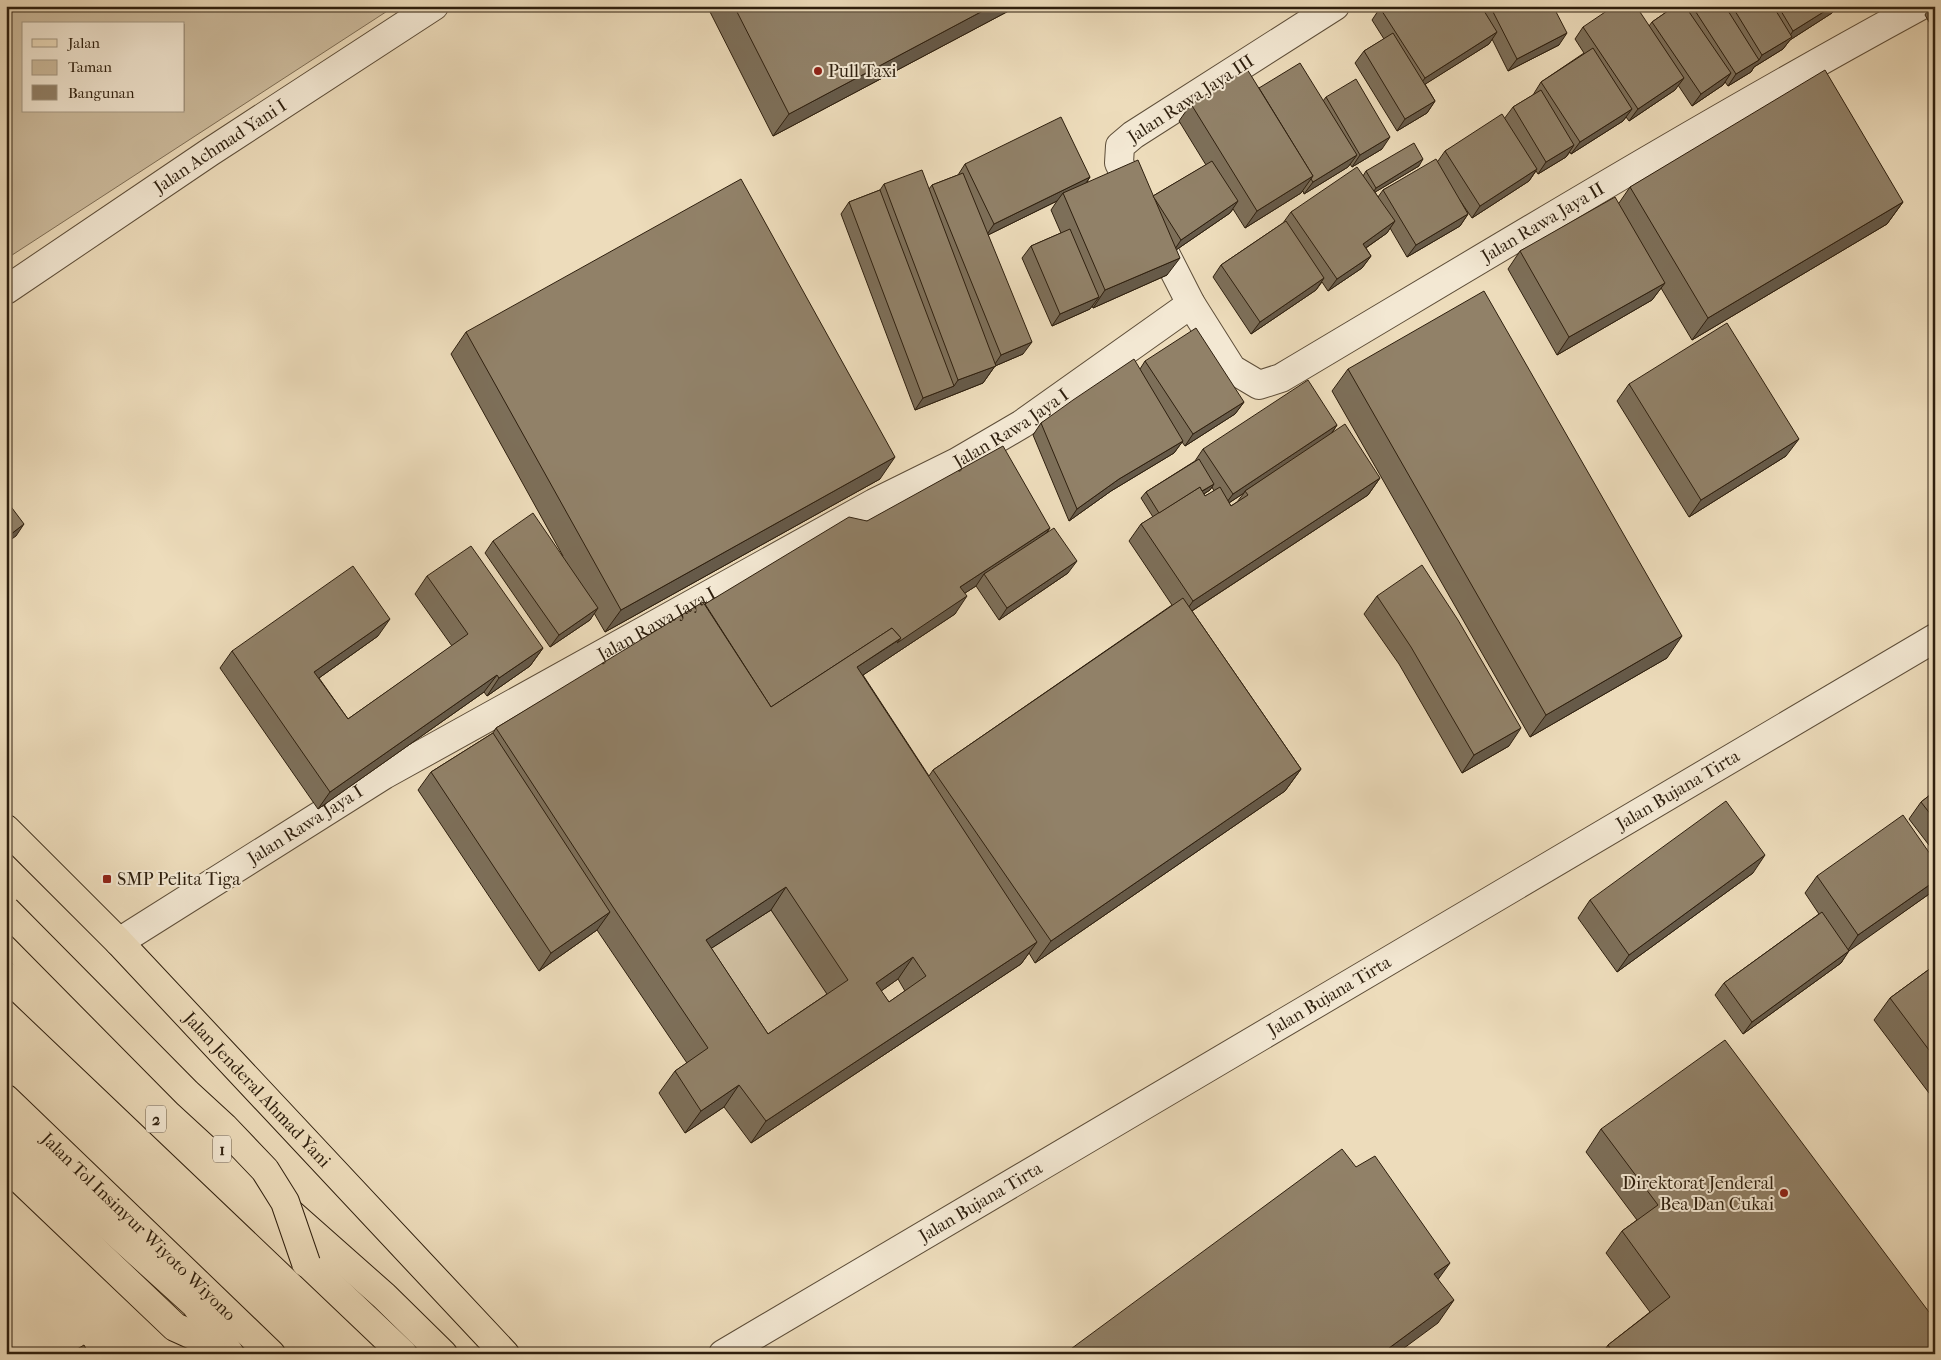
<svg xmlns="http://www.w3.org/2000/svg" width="1941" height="1360" font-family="'IM FELL French Canon',serif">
<rect width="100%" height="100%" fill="#eddcbb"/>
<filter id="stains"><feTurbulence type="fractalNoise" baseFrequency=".004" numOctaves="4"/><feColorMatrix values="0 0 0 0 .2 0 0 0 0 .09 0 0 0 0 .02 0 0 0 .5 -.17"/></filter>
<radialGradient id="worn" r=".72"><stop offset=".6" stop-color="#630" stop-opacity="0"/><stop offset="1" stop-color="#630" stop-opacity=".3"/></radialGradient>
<!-- green -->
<g fill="#cdbc9e" stroke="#7e6e56" fill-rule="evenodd">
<path d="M6,6H395L6,259ZM24,24H184V111H24Z"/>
<polygon points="771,910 833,1003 753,1056 690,962"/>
</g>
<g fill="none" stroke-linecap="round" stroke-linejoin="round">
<defs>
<g id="minor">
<path id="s1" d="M1335,6L1133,135L1120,146L1119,163L1191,304L1232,369L1259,385L1281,378C1493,252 1703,124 1920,6"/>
<path id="s2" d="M6,290L210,152L434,6"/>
<path id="s3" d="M119,942L384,775L874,503L957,462L1022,424L1191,304"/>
<path id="s4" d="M723,1354L1935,638"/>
</g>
<g id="major">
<path id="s5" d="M6,829L119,942L505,1354"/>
<polyline points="6,1166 175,1327 226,1350"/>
</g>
<g id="highway">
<polyline points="6,938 262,1188 384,1296 443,1354"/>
<polyline points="6,976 403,1354"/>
<path id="s6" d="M6,1099L271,1354"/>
<polyline points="6,1133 195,1304 230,1354"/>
</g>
</defs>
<!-- minor casing -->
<use href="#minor" stroke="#5e4e39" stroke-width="30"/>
<!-- major casing -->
<use href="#major" stroke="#2e1f0e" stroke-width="30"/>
<!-- highway casing -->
<use href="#highway" stroke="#2e1f0e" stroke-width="30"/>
<!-- minor -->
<use href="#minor" stroke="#f3e8d3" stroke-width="28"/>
<!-- major -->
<use href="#major" stroke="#eddcbb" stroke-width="28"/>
<!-- highway -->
<use href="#highway" stroke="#eddcbb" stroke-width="28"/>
<defs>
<polyline id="highway-bridge" points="6,910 187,1093 224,1127 265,1170 285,1202 306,1263"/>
</defs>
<!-- highway-bridge casing -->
<use href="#highway-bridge" stroke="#2e1f0e" stroke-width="30" stroke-linecap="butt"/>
<!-- highway-bridge -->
<use href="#highway-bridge" stroke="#eddcbb" stroke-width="28"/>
</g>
<!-- wall -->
<g fill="#7d6f59" stroke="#2e1f0e" fill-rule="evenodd">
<polygon points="707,6 1018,6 773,136"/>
<polygon points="1383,6 1553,6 1559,45 1508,71 1492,39 1489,44 1425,84 1435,101 1427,113 1397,131 1355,63 1364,51 1384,39 1372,20 1380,8"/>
<polygon points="1675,6 1838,6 1832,13 1790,40 1783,49 1754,67 1751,72 1728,86 1725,82 1723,85 1692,106 1678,85 1675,90 1629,121 1626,117 1623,121 1571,154 1570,152 1566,157 1538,174 1536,171 1529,181 1472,218 1459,199 1468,214 1460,226 1407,257 1390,228 1387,233 1366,248 1371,256 1362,268 1328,291 1322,282 1316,290 1251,334 1213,277 1221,265 1283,223 1291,212 1363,176 1366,171 1419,166 1375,192 1378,197 1383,190 1438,161 1445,151 1504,119 1513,107 1533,95 1541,82 1584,53 1575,39 1583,27 1649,26 1652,22"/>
<polygon points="1930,6 1935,6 1935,32 1925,15"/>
<polygon points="1259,88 1323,101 1326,97 1382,149 1352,167 1350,164 1348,167 1304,194 1303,191 1301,193 1245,228 1233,209 1230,213 1176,250 1167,275 1093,308 1092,306 1090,309 1052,326 1022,258 1031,246 1061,233 1051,210 1057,201 988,235 1023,354 995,366 983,383 915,410 841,214 849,202 880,190 884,184 929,189 932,185 958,175 965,164 1090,177 1087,182 1153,196 1206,165 1179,121 1191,104"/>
<polygon points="1630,187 1903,202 1887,224 1692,340 1661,288 1652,300 1557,355 1508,269 1520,251 1619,203"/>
<polygon points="466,332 880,479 605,632 594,613 590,620 550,647 485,553 493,541 563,556 451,354"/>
<polygon points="1145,361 1244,402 1235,414 1185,446 1182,442 1174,453 1111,491 1069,521 1033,435 1041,423 1140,369"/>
<polygon points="1348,369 1667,658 1530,737 1332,391"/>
<polygon points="1629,384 1786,456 1689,517 1617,401"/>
<path d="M1337,425L1332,433L1380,478L1368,495L1192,611L1301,769L1285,791L1035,963L1029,953L1021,964L751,1143L724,1107L685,1133L659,1093L675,1071L687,1063L597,930L539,971L418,790L431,772L493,733L496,728L705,604L867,521L1050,528L1046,533L1068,573L999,620L976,586L965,593L955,614L863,675L929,776L933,770L1172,605L1129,541L1141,524L1153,517L1141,498L1146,492L1195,461L1203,449ZM1212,487L1214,491L1205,496L1204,494L1210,490ZM1244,493L1237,502L1231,506L1229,503ZM771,910L827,994L768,1034L711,948ZM898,979L905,991L889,1002L881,991Z"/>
<polygon points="427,576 543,648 530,666 487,696 484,692 318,809 220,668 232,651 378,636 319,678 348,719 452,646 415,594"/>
<polygon points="1377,596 1509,746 1462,773 1399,664 1364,614"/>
<polygon points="1935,791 1935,853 1909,819 1921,802"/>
<polygon points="1753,873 1617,972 1578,918 1590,900"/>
<polygon points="1817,876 1932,892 1849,950 1841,963 1743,1034 1715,995 1724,983 1819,914 1805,893"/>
<polygon points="1935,965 1935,1101 1874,1020 1890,998"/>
<polygon points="1601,1129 1935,1354 1602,1354 1608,1345 1650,1312 1606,1253 1622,1231 1637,1220 1586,1152"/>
</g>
<!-- shaded-wall -->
<g fill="#665a49" stroke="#2e1f0e">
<polygon points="992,6 1018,6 773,136 789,114"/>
<polygon points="1833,6 1838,6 1832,13 1790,40 1783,49 1754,67 1751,72 1728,86 1736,74 1759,60 1762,55 1787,40 1793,31"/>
<polygon points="1497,32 1489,44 1416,90 1425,78"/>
<polygon points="1567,33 1559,45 1508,71 1517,59"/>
<polygon points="1731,73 1723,85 1692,106 1701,94"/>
<polygon points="1684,78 1675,90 1629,121 1638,109"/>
<polygon points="1435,101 1427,113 1397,131 1405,119"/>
<polygon points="1632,109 1623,121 1571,154 1580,142"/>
<polygon points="1390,137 1382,149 1352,167 1360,155"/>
<polygon points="1574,145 1566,157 1538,174 1546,162"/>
<polygon points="1357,155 1348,167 1304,194 1313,182"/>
<polygon points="1423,159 1419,166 1372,194 1376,188"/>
<polygon points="1537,169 1529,181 1472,218 1480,206"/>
<polygon points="1313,176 1301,193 1245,228 1257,211"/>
<polygon points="1090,177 1082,189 1063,193 1057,201 986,236 994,224"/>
<polygon points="1238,201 1230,213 1173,252 1181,240"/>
<polygon points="1903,202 1887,224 1692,340 1708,318"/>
<polygon points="1468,214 1460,226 1407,257 1416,245"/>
<polygon points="1395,221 1387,233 1354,256 1363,244"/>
<polygon points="1371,256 1362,268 1328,291 1337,279"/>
<polygon points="1180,258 1167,275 1093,308 1105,290"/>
<polygon points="1324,278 1316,290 1251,334 1260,322"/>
<polygon points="1665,283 1652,300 1557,355 1569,337"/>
<polygon points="1099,297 1090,309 1052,326 1060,314"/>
<polygon points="1032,342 1023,354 995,366 983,383 915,410 923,398 954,386 958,380 993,367 1001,355"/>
<polygon points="1244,402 1235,414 1185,446 1193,434"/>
<polygon points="1337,425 1329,437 1245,491 1244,493 1224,506 1233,494"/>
<polygon points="1799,439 1786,456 1689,517 1701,500"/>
<polygon points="1183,441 1174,453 1111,491 1069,521 1077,509 1119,479"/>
<polygon points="895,457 880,479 605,632 621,610"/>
<polygon points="1380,478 1368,495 1181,618 1193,601"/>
<polygon points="1214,484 1210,490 1157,523 1161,517"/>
<polygon points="24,524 16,536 6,543 6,538"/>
<polygon points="1050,528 1038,545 984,574 976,586 948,604 960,587"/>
<polygon points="1077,561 1068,573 999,620 1007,608"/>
<polygon points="967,596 955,614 842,689 857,667"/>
<polygon points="598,608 590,620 550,647 559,635"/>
<polygon points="390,619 378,636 302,690 314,672"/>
<polygon points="1682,636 1667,658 1530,737 1546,715"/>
<polygon points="543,648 530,666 487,696 499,678"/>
<polygon points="497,675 484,692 318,809 330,792"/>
<polygon points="1521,728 1509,746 1462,773 1474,755"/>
<polygon points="1301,769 1285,791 1035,963 1051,941"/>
<polygon points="1765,855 1753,873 1617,972 1629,955"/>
<polygon points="1935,881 1935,888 1932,892 1846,953 1858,935"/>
<polygon points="786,887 771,910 690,962 706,940"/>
<polygon points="610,912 597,930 539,971 551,953"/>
<polygon points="1037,942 1021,964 751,1143 766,1121"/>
<polygon points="1849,951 1841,963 1743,1034 1752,1022"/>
<polygon points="913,957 898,979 860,1006 876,983"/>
<polygon points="739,1085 724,1107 685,1133 701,1111"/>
<polygon points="1450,1263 1434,1285 1434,1274"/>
<polygon points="1454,1300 1438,1323 1396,1354 1381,1354"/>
</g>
<!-- building -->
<g fill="#918168" stroke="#2e1f0e" fill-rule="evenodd">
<polygon points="734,6 992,6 789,114"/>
<polygon points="1383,6 1481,6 1497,32 1425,78 1380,8"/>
<polygon points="1490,6 1553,6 1567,33 1517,59"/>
<polygon points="1614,6 1636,6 1684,78 1638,109 1583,27"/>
<polygon points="1675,6 1685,6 1731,73 1701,94 1652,22"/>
<polygon points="1692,6 1725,6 1759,60 1736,74"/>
<polygon points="1732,6 1773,6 1792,37 1762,55"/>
<polygon points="1778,6 1833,6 1793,31"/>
<polygon points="1393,33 1435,101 1405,119 1364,51"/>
<polygon points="1593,48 1632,109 1580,142 1541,82"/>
<polygon points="1300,63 1357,155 1313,182 1311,179 1313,176 1259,88"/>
<polygon points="1247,69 1313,176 1257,211 1191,104"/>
<polygon points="1825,70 1903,202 1708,318 1630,187"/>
<polygon points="1356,79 1390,137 1360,155 1326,97"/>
<polygon points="1541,90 1574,145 1546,162 1513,107"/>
<polygon points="1502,114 1537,169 1480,206 1445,151"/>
<polygon points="1061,117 1090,177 994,224 965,164"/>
<polygon points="1414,143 1423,159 1376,188 1366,171"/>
<polygon points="1436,159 1468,214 1416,245 1383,190"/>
<polygon points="1138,160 1180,258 1105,290 1063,193"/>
<polygon points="1212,161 1238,201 1181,240 1153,196"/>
<polygon points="1357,167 1395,221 1363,244 1371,256 1337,279 1291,212"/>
<polygon points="922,170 996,366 958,380 884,184"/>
<polygon points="963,173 1032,342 1001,355 932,185"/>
<polygon points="741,179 895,457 621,610 466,332"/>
<polygon points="880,190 954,386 923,398 849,202"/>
<polygon points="1615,197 1665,283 1569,337 1520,251"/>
<polygon points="1286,221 1324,278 1260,322 1221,265"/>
<polygon points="1070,229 1099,297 1060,314 1031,246"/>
<polygon points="1484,291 1682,636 1546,715 1348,369"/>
<polygon points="1727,323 1799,439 1701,500 1629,384"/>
<polygon points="1196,328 1244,402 1193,434 1145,361"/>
<polygon points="1134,359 1183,441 1119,479 1077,509 1041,423 1073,400"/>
<polygon points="1308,380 1337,425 1233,494 1203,449"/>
<polygon points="1345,424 1380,478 1193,601 1141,524 1200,487 1205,496 1220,487 1231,506 1248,495 1245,491"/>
<polygon points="1003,446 1050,528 960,587 967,596 897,643 901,638 892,628 771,707 705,604 849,517 867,521"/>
<polygon points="1199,459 1214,484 1202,491 1200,487 1159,513 1146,492"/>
<polygon points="6,500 24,524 6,538"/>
<polygon points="533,513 598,608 559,635 493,541"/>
<polygon points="1054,528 1077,561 1007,608 984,574"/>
<polygon points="471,546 543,648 499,678 497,675 330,792 232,651 353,566 390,619 314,672 348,719 468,634 427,576"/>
<polygon points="1422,565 1458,620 1521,728 1474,755 1411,647 1377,596"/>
<polygon points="1183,598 1301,769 1051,941 933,770"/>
<path d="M703,602L771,707L892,628L901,638L857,667L1037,942L766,1121L739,1085L701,1111L675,1071L708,1048L613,907L496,728ZM786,887L848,980L768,1034L706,940ZM913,957L926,976L889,1002L876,983Z"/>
<polygon points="493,733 610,912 551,953 431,772"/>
<polygon points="1935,791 1935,820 1921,802"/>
<polygon points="1726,801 1765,855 1629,955 1590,900"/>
<polygon points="1903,815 1935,861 1935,881 1858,935 1817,876"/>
<polygon points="1822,912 1849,951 1752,1022 1724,983"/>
<polygon points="1935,965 1935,1058 1890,998"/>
<polygon points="1725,1040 1935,1320 1935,1354 1614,1354 1608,1345 1670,1297 1622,1231 1658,1205 1601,1129"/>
<polygon points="1342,1149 1356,1167 1375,1156 1450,1263 1434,1274 1454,1300 1381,1354 1064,1354"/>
<polygon points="84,1345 89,1354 69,1354"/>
</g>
<!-- markers -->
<g fill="#8f2418" stroke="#f3e8d3" stroke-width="2">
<circle cx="818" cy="71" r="5"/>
<rect x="102" y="874" width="10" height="10" rx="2.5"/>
<circle cx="1784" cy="1193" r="5"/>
</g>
<g text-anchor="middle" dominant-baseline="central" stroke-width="4" stroke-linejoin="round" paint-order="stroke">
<!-- shield labels -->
<g fill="#f3e8d3" stroke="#695b49" stroke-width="1">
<rect x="146" y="1105.5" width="20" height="27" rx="4"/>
<rect x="213" y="1135.5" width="18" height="27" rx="4"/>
</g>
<g font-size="16" font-weight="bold" fill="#2e1f0e">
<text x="156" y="1119">2</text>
<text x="222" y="1149">1</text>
</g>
<!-- poi labels -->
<g font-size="18" fill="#2e1f0e" stroke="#f3e8d3" text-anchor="start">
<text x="828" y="71">Pull Taxi</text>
<text x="117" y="879">SMP Pelita Tiga</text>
<text x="1774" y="1183" text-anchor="end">Direktorat Jenderal<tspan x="1774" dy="21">Bea Dan Cukai</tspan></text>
</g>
<!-- street labels -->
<g font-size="18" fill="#2e1f0e" stroke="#f3e8d3">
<text transform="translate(1191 99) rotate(-33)">Jalan Rawa Jaya III</text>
<text stroke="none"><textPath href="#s2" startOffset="258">Jalan Achmad Yani I</textPath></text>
<text stroke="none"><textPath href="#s1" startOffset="868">Jalan Rawa Jaya II</textPath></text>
<text stroke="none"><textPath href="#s3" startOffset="1030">Jalan Rawa Jaya I</textPath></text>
<text stroke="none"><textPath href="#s3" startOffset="625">Jalan Rawa Jaya I</textPath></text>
<text stroke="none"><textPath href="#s4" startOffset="1109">Jalan Bujana Tirta</textPath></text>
<text stroke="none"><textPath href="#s3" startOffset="220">Jalan Rawa Jaya I</textPath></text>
<text stroke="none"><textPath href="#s4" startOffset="704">Jalan Bujana Tirta</textPath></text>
<text stroke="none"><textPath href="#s5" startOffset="362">Jalan Jenderal Ahmad Yani</textPath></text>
<text stroke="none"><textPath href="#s4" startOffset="299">Jalan Bujana Tirta</textPath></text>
<text stroke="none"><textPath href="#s6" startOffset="184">Jalan Tol Insinyur Wiyoto Wiyono</textPath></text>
</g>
</g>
<!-- margin -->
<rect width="1941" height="1360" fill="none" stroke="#eddcbb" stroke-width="25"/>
<rect x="8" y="8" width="1926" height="1345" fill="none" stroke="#2e1f0e" stroke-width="2.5"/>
<rect x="12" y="12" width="1916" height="1335" fill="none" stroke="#2e1f0e"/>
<!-- legend -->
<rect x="22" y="22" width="162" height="90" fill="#f3e8d3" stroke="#a49884"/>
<rect x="32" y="39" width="25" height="8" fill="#eddcbb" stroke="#a49884"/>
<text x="68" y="48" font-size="15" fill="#2e1f0e">Jalan</text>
<rect x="32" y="60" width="25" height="15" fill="#cdbc9e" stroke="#a49884"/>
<text x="68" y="72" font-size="15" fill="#2e1f0e">Taman</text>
<rect x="32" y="85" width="25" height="15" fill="#918168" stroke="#a49884"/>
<text x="68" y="98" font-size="15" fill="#2e1f0e">Bangunan</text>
<rect width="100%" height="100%" filter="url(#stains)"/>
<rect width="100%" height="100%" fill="url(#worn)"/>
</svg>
